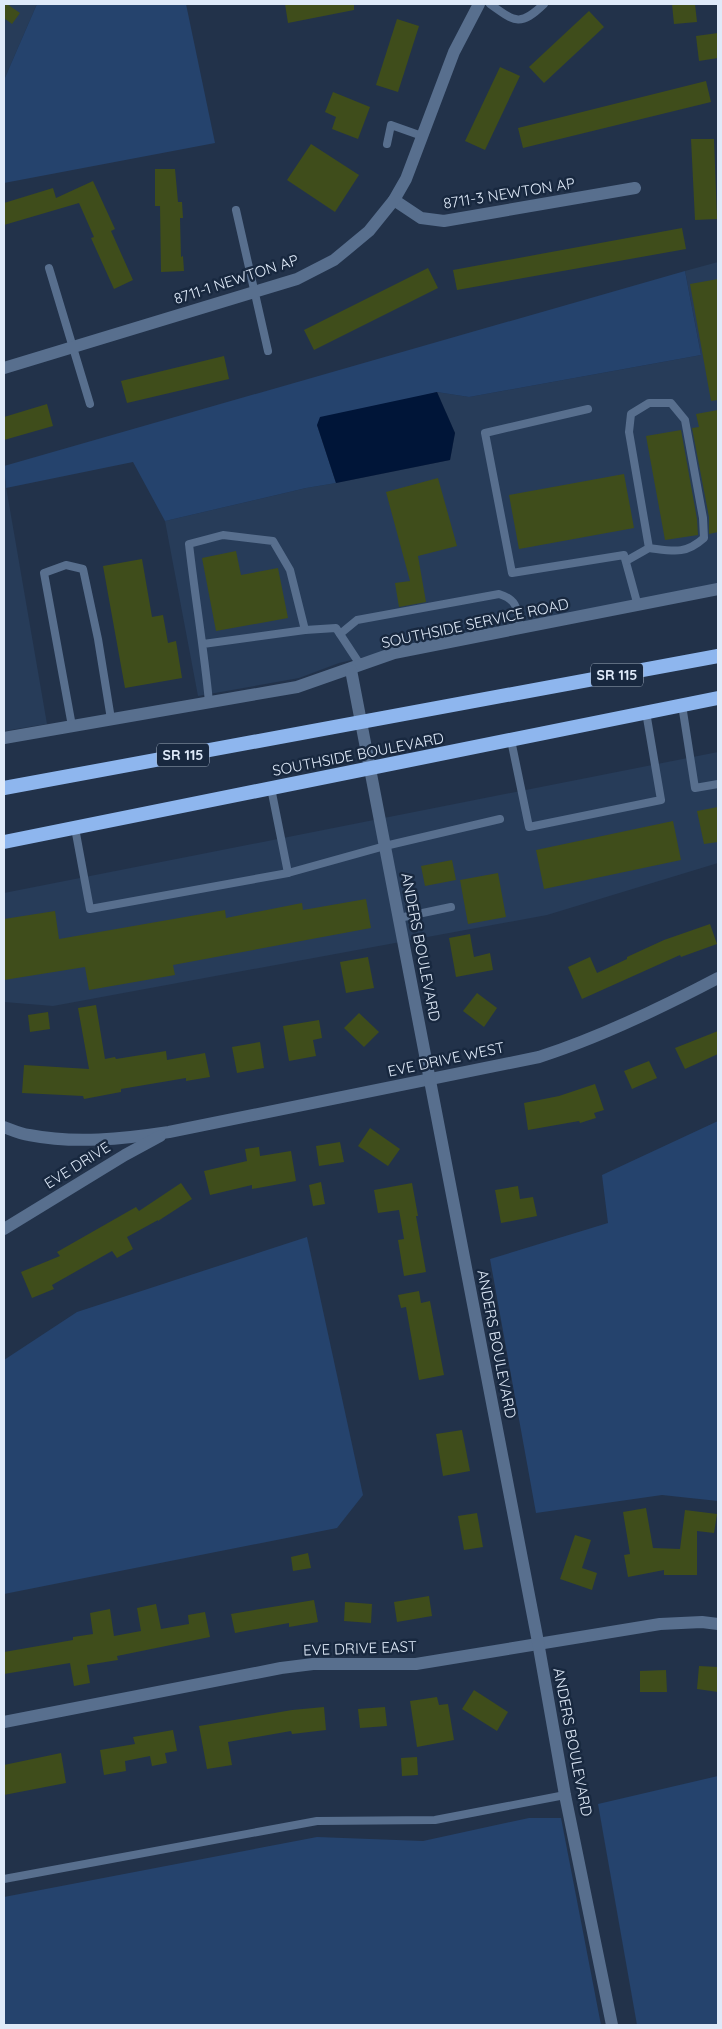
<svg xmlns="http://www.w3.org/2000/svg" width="722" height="2029" font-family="Quicksand,sans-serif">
<rect width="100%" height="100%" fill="#22324a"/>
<!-- built -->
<g fill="#273c59">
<polygon points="4,4 37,4 4,80"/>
<polygon points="718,262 718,587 508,624 339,663 299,678 198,696 165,521 306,488 336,483 450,460 455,433 437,392 469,397 701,355 685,271"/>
<polygon points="4,475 47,724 4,731"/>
<polygon points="718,752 718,863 547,915 53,1006 4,1002 4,893"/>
</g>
<!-- green -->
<g fill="#25436d">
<polygon points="37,4 186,4 215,143 4,183 4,80"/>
<polygon points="685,271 701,355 469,397 437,392 317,425 336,483 306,488 165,521 133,462 6,488 4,466"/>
<polygon points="718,1121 718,1501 662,1495 536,1513 490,1259 608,1223 602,1175"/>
<polygon points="307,1237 363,1495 337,1528 4,1594 4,1360 77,1312"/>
<polygon points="718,1776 718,2025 637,2025 598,1804"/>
<polygon points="529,1818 561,1818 601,2025 4,2025 4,1897 317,1837 423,1841"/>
</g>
<!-- water -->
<polygon fill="#001538" points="437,392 455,433 450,460 336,483 317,425 320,417"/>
<!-- building -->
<g fill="#3f4d1b">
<polygon points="4,4 7,4 20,13 12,24 4,18"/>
<polygon points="285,4 354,4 354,10 288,23"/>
<polygon points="672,4 695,4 697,22 674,24"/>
<polygon points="589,11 604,27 544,83 529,67"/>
<polygon points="397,19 419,26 398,92 376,85"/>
<polygon points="718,33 718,58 699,61 696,36"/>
<polygon points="500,67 520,76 485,150 465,141"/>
<polygon points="706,81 711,102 523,148 518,128"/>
<polygon points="333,92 370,107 358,139 332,129 336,117 325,112"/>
<polygon points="691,139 714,139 717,219 695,220"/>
<polygon points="311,144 359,175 335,212 287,180"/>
<polygon points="155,169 175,169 178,202 182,202 183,218 180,218 181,257 183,256 184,271 161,272 160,206 155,206"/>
<polygon points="93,181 115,229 111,231 133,280 114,289 91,238 94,237 79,203 4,225 4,203 53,188 56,198"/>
<polygon points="682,228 686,249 457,290 453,270"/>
<polygon points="428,268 438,288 314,350 304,330"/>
<polygon points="718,279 718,400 711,401 690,284"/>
<polygon points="224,356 229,379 127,403 121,381"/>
<polygon points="47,404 53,426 4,440 4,417"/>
<polygon points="718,410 718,532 709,534 709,517 692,428 699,427 696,414"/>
<polygon points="681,430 697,519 698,535 665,540 646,436"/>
<polygon points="624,474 634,528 519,549 509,495"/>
<polygon points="438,478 457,546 418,556 426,602 399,607 395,583 410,581 386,492"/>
<polygon points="236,551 241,575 278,568 288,618 216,631 202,558"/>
<polygon points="142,559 152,617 163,615 168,643 176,641 182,678 125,688 103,566"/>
<polygon points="718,807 718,842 704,844 697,811"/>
<polygon points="673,821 681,860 544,889 536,850"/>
<polygon points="452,860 456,880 425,886 421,866"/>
<polygon points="498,873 506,917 468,924 460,880"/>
<polygon points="366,899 371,928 173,965 175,975 89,990 85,967 4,980 4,919 55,911 59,939 225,910 226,918 302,903 303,910"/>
<polygon points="710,924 717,944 681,957 680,955 582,999 568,967 590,957 597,973 627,959 627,957 664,940"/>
<polygon points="470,934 474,957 490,953 493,970 456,977 449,938"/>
<polygon points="368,957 374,988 346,993 340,962"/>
<polygon points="477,993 497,1008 484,1027 463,1011"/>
<polygon points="96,1005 105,1059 115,1057 116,1059 166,1051 167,1060 205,1053 210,1077 186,1081 186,1078 121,1089 121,1092 84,1099 83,1096 22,1093 24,1065 89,1069 78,1008"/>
<polygon points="48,1012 50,1029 30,1032 28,1015"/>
<polygon points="359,1013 379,1032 364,1047 344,1028"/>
<polygon points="319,1020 322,1038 313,1040 316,1056 289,1061 283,1026"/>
<polygon points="718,1031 718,1054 685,1069 675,1048"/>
<polygon points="260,1042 264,1068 237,1073 232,1047"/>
<polygon points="649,1061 657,1078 632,1089 624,1071"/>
<polygon points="595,1084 604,1110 594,1113 596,1118 580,1123 579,1121 528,1130 524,1103 559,1096"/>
<polygon points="370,1128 400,1149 388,1166 358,1146"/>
<polygon points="340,1142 344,1162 319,1166 316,1146"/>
<polygon points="259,1147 260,1156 291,1151 296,1181 252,1189 252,1185 210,1195 204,1171 247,1161 245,1149"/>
<polygon points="321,1182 325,1204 313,1206 309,1185"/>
<polygon points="181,1183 192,1199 158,1221 158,1220 127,1237 133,1249 117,1258 112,1251 52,1285 54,1289 32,1298 21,1272 60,1256 57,1252 136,1207 139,1211"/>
<polygon points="412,1183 418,1216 416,1216 426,1272 404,1276 398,1240 404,1239 399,1210 378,1213 374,1190"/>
<polygon points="518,1186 520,1199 533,1197 537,1216 501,1223 495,1190"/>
<polygon points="419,1291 421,1303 430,1301 444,1375 419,1380 406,1307 401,1308 398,1295"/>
<polygon points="462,1430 470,1471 443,1476 436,1434"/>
<polygon points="646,1508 653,1548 680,1549 685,1510 717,1514 714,1533 697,1531 697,1575 664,1575 664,1570 628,1577 624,1555 630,1554 623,1512"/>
<polygon points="477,1513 483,1547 464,1550 458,1516"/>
<polygon points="575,1535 591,1540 582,1568 597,1573 592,1590 560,1579"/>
<polygon points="308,1553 311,1568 293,1571 291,1557"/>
<polygon points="429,1596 432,1616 397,1622 394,1602"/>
<polygon points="314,1600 318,1622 289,1627 289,1623 235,1633 231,1614"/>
<polygon points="345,1602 372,1604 371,1623 344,1621"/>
<polygon points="156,1604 161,1629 189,1624 188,1615 205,1612 210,1637 117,1656 118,1660 87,1665 90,1683 74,1686 70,1663 4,1674 4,1652 73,1640 73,1637 93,1634 90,1613 110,1609 114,1636 141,1631 137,1608"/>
<polygon points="699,1666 718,1667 718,1692 697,1689"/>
<polygon points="666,1670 667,1692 640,1692 640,1671"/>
<polygon points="474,1690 508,1712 497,1731 462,1709"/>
<polygon points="437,1697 439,1705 448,1704 454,1740 417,1747 410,1701"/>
<polygon points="324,1707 326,1730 292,1734 291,1731 228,1742 232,1765 207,1769 199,1726 292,1710"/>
<polygon points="385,1707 387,1726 360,1728 358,1709"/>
<polygon points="173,1730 177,1751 165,1753 167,1763 152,1766 150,1756 125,1761 126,1771 104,1775 100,1750 135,1744 133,1737"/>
<polygon points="61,1753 66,1783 4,1795 4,1765"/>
<polygon points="417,1757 418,1775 402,1776 401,1758"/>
</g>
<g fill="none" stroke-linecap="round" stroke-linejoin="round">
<!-- service -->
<g stroke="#586f8e" stroke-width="8">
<path d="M490,4C515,22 520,27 544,4"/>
<polyline points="387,144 391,125 422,136"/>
<polyline points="236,210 268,351"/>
<polyline points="49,268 90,404"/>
<polyline points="588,409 485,433 512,573 624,555 638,606"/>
<path d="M626,561L649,548L629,432L631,414L649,403H671L685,420L703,518L704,538C685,555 673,551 649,548"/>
<polyline points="305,630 336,628 361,666"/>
<path d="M340,634L357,620L499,594C519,600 517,611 520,629"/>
<path d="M203,644L305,630L290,570L273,541L223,535L189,544C195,597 204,649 209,702"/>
<polyline points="682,705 695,788 718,784"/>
<polyline points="72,726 44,573 66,565 83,569 98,639 111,719"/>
<polyline points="511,740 529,827 661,800 646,712"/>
<polyline points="271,788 288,873"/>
<polyline points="75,828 90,909 288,873 385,846 500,819"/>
<polyline points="399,918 451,907"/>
<polyline points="4,1879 317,1821 435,1820 565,1795"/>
</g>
<!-- minor -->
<g stroke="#586f8e" stroke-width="12">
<polyline points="394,200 421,218 444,221 635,188"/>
<polyline points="4,368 297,279 334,260 369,231 394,200 406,179 454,52 479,4"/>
<polyline points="4,738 297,687 394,653 718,589"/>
<path d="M4,1127C12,1130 21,1134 29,1135C75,1144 123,1139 169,1132L539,1057C601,1037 661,1008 718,978"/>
<polyline points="4,1229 125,1155 160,1136"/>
<polyline points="4,1722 281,1668 313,1664 416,1664 660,1624 702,1622 718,1624"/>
</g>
<!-- tertiary -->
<polyline stroke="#586f8e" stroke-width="12" points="351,670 538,1642 565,1795 612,2025"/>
<!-- trunk -->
<g stroke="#8eb6ee" stroke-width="14">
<polyline points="4,788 718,656"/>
<polyline points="4,842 718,698"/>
</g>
</g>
<g text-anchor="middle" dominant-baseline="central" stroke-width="5" stroke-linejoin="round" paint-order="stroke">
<!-- shield labels -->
<g fill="#18283f" stroke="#a3b0c1" stroke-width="1">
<rect x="591" y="663.5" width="52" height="23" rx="4"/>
<rect x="157" y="743.5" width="52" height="23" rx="4"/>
</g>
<g font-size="14" font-weight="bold" fill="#dfeaf9">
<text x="617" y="675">SR 115</text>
<text x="183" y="755">SR 115</text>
</g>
<!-- street labels -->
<g font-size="15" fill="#dfeaf9" stroke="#18283f">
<text transform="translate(509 193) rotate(-9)">8711-3 NEWTON AP</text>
<text transform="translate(236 279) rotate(-18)">8711-1 NEWTON AP</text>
<text transform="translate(475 623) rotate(-12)">SOUTHSIDE SERVICE ROAD</text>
<text transform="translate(358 754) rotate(-11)">SOUTHSIDE BOULEVARD</text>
<text transform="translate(421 947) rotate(79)">ANDERS BOULEVARD</text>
<text transform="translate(446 1059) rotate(-12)">EVE DRIVE WEST</text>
<text transform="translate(77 1165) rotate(-32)">EVE DRIVE</text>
<text transform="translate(497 1344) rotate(79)">ANDERS BOULEVARD</text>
<text transform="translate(360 1648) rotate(-2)">EVE DRIVE EAST</text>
<text transform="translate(573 1742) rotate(79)">ANDERS BOULEVARD</text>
</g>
</g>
<!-- border -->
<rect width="722" height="2029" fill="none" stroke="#dfeaf9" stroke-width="10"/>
</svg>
